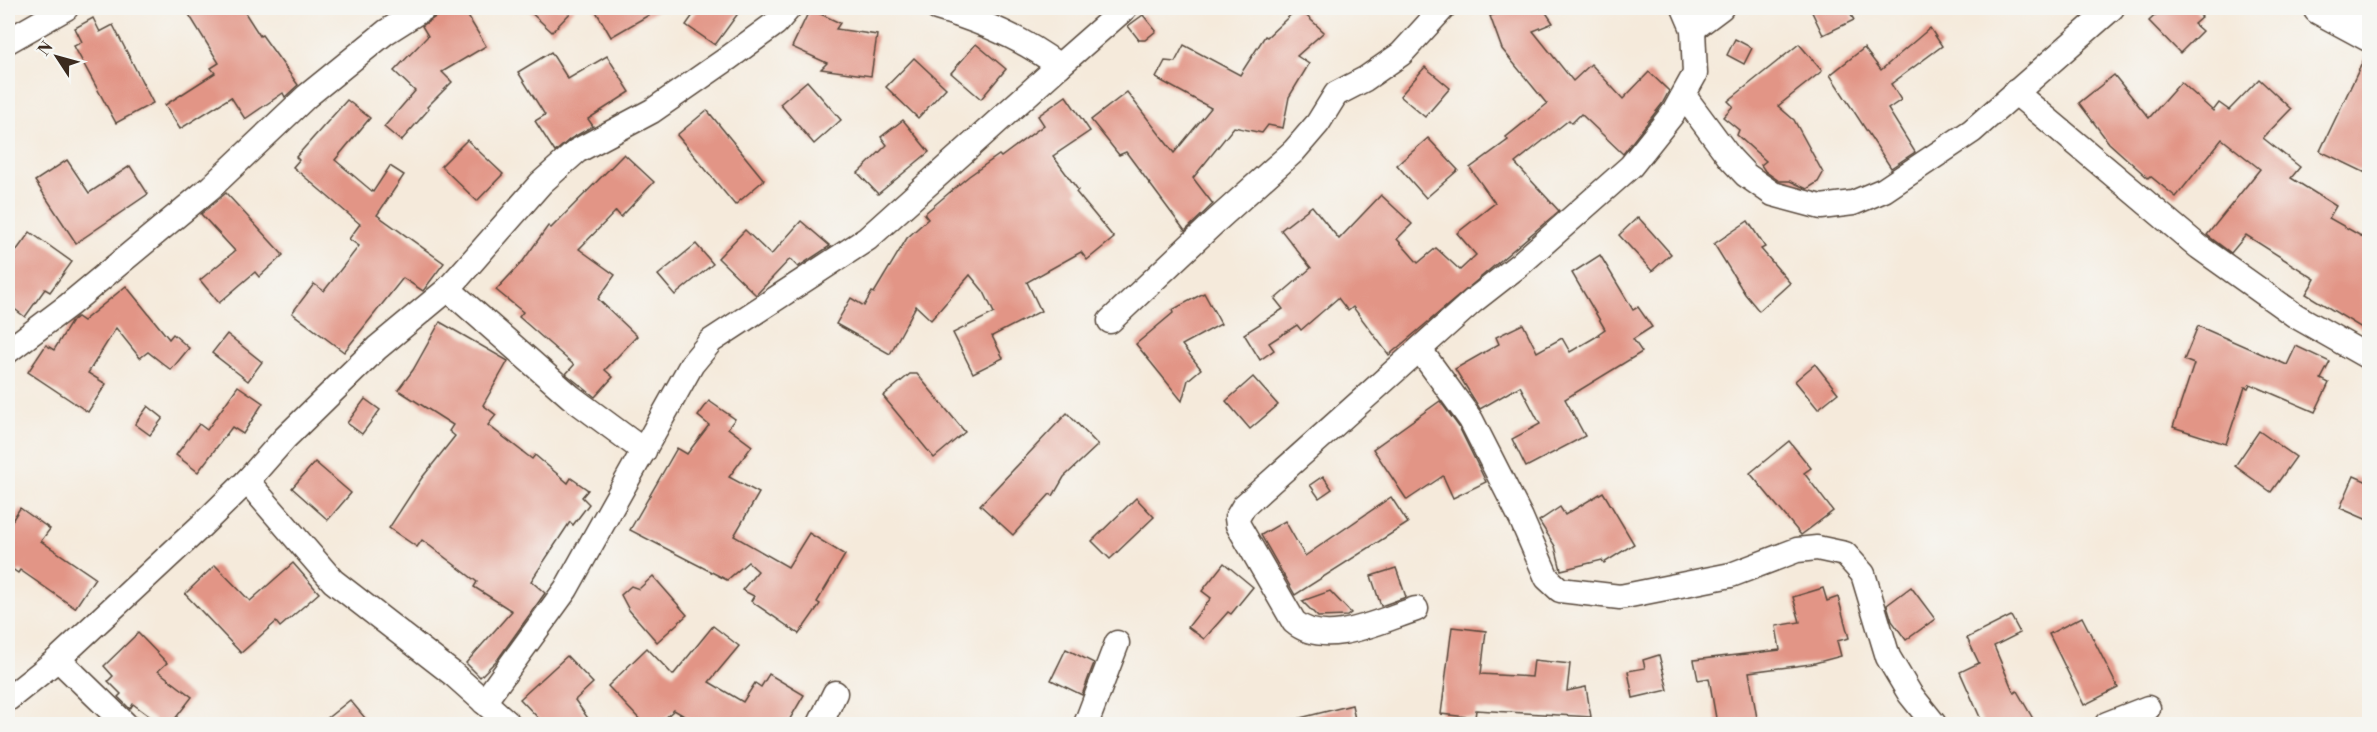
<svg xmlns="http://www.w3.org/2000/svg" width="2377" height="732" font-family="'Libre Bodoni',serif">
<rect width="100%" height="100%" fill="#f6f6f2"/>
<filter id="ink" filterUnits="userSpaceOnUse"><feTurbulence type="fractalNoise" baseFrequency=".0167" numOctaves="2"/><feDisplacementMap in="SourceGraphic" scale="12" xChannelSelector="R" yChannelSelector="G"/><feConvolveMatrix kernelMatrix="1 2 1 2 8 2 1 2 1" color-interpolation-filters="sRGB"/></filter>
<filter id="wash" filterUnits="userSpaceOnUse"><feTurbulence type="fractalNoise" baseFrequency=".008" numOctaves="4" result="noise"/><feDisplacementMap in="SourceGraphic" scale="24" xChannelSelector="R" yChannelSelector="G"/><feGaussianBlur stdDeviation="1.35" result="paint"/><feColorMatrix in="noise" values="0 0 0 0 0 0 0 0 0 0 0 0 0 0 0 0 0 1.4 0 .05"/><feComposite in="paint" operator="in"/></filter>
<g filter="url(#wash)">
<rect width="100%" height="100%" fill="#f5eadb"/>
<g id="blocks">
<!-- building -->
<g fill="#e29586">
<polygon points="185,8 242,8 260,36 262,35 298,85 285,97 283,93 245,119 231,97 180,129 165,105 215,73 211,68 219,63"/>
<polygon points="449,8 463,8 486,46 442,72 452,82 427,107 429,109 401,141 384,127 415,91 394,71 428,36 422,26"/>
<polygon points="526,8 575,8 552,32"/>
<polygon points="594,8 661,8 611,37"/>
<polygon points="698,8 742,8 715,45 686,25"/>
<polygon points="1298,8 1324,32 1297,56 1309,64 1289,97 1283,128 1268,125 1262,133 1234,127 1193,178 1213,204 1185,231 1126,152 1119,155 1091,120 1127,92 1174,153 1211,108 1156,78 1165,61 1175,62 1184,45 1240,75 1265,36 1267,37"/>
<polygon points="1512,8 1543,8 1553,23 1533,31 1573,81 1591,64 1623,99 1649,72 1669,91 1662,104 1623,154 1581,114 1572,123 1569,120 1515,163 1559,211 1389,355 1353,307 1348,311 1338,298 1301,330 1297,325 1269,343 1274,350 1260,360 1244,334 1283,309 1275,299 1311,268 1281,230 1312,206 1339,239 1381,195 1412,224 1397,239 1418,263 1436,248 1460,270 1476,255 1457,233 1495,203 1470,168 1508,140 1506,137 1547,104 1502,49 1490,16"/>
<polygon points="1810,8 1847,8 1854,20 1823,35"/>
<polygon points="2163,8 2193,8 2202,17 2194,24 2202,31 2180,53 2149,21"/>
<polygon points="810,9 840,23 836,29 877,35 871,76 821,69 827,63 792,47"/>
<polygon points="1143,15 1156,31 1145,40 1139,40 1128,26"/>
<polygon points="93,18 100,32 113,25 153,103 116,123 74,46 82,42 75,28"/>
<polygon points="1930,28 1942,46 1891,84 1901,100 1888,109 1915,152 1891,168 1830,75 1864,48 1881,70"/>
<polygon points="1735,39 1752,48 1744,64 1727,55"/>
<polygon points="976,44 1006,69 981,99 951,73"/>
<polygon points="1799,44 1822,71 1778,106 1794,120 1823,173 1818,182 1807,189 1790,181 1779,181 1765,171 1761,165 1766,161 1737,135 1739,130 1723,117 1733,106 1728,101"/>
<polygon points="551,52 568,79 607,56 630,92 588,119 593,126 570,139 555,152 535,121 545,115 518,72"/>
<polygon points="2367,53 2370,54 2370,175 2320,151"/>
<polygon points="914,58 946,88 918,118 886,87"/>
<polygon points="1425,67 1450,88 1425,117 1400,96"/>
<polygon points="2114,75 2149,118 2181,82 2213,111 2219,103 2229,110 2259,79 2291,109 2263,138 2300,167 2291,178 2336,206 2329,218 2370,241 2370,333 2306,294 2315,279 2246,235 2231,253 2207,235 2260,169 2222,139 2176,197 2150,176 2148,178 2109,143 2079,103"/>
<polygon points="807,81 841,120 814,144 780,104"/>
<polygon points="1066,96 1090,131 1053,156 1078,190 1076,192 1114,238 1087,260 1081,252 1027,282 1041,311 992,336 1003,358 973,373 953,333 994,313 984,292 970,275 931,320 916,306 890,354 836,324 851,298 864,306 872,292 874,293 907,238 928,219 924,214 969,176 999,155 1001,157 1044,125 1038,116"/>
<polygon points="347,100 370,118 335,160 373,192 390,166 404,175 377,215 444,263 423,291 403,278 344,352 292,313 314,284 324,291 359,246 349,239 360,224 293,167 299,160 296,157"/>
<polygon points="707,110 764,180 735,205 677,135"/>
<polygon points="903,120 929,152 878,194 858,173 887,145 881,137"/>
<polygon points="1428,138 1458,170 1426,198 1397,165"/>
<polygon points="467,140 503,174 477,201 441,166"/>
<polygon points="624,154 654,182 621,217 616,211 579,249 615,275 598,299 637,336 605,370 613,377 595,397 566,374 574,365 519,317 523,312 496,290 523,261 548,226 551,228"/>
<polygon points="67,160 89,193 130,166 148,194 76,243 35,181"/>
<polygon points="226,193 283,255 259,277 255,272 219,303 200,280 235,251 201,214"/>
<polygon points="1638,217 1671,254 1652,271 1619,235"/>
<polygon points="801,221 830,246 798,267 790,259 756,295 718,258 745,230 771,255"/>
<polygon points="1748,221 1765,247 1761,249 1790,283 1759,311 1745,294 1714,244"/>
<polygon points="30,232 72,262 50,292 45,289 25,317 8,304 8,262"/>
<polygon points="696,244 713,264 675,295 658,275"/>
<polygon points="1600,255 1633,310 1638,307 1652,327 1633,339 1642,352 1565,399 1585,436 1526,467 1512,439 1540,424 1520,386 1480,409 1455,369 1499,344 1496,337 1523,324 1537,352 1562,338 1570,352 1599,335 1598,334 1605,329 1572,273"/>
<polygon points="126,286 169,339 173,334 189,348 171,370 148,352 140,358 116,328 88,373 106,384 88,412 28,372 46,345 54,350 72,321 77,317 83,321"/>
<polygon points="1204,293 1221,324 1182,345 1201,369 1188,380 1182,401 1136,344 1173,313 1172,310"/>
<polygon points="440,322 508,361 483,405 496,415 488,425 532,459 535,455 568,483 571,478 588,490 582,497 589,504 573,525 570,522 531,581 545,593 498,659 480,677 466,663 512,611 474,587 477,582 422,540 417,547 389,528 421,479 455,436 449,431 453,425 398,390 413,370"/>
<polygon points="2198,326 2287,365 2296,346 2330,362 2321,379 2329,383 2315,412 2250,384 2248,388 2245,387 2226,444 2173,427 2194,364 2184,360"/>
<polygon points="227,334 262,362 248,381 212,353"/>
<polygon points="1815,364 1838,393 1818,409 1795,381"/>
<polygon points="910,374 917,374 965,432 934,458 883,396"/>
<polygon points="1253,377 1278,405 1250,429 1226,401"/>
<polygon points="238,386 263,403 243,434 232,427 198,472 176,455 199,424 207,430"/>
<polygon points="365,399 380,410 362,434 347,423"/>
<polygon points="709,401 735,419 728,428 752,446 729,477 759,493 734,536 788,567 809,533 845,555 817,602 820,604 799,634 751,601 754,596 742,590 758,571 748,562 727,580 630,530 677,448 687,454 709,425 698,416"/>
<polygon points="1440,401 1459,427 1486,482 1453,498 1443,476 1407,500 1373,449"/>
<polygon points="148,406 163,418 150,435 135,424"/>
<polygon points="1067,413 1098,445 1064,477 1053,496 1050,494 1013,535 980,505"/>
<polygon points="2259,431 2296,457 2271,492 2235,466"/>
<polygon points="1789,441 1811,468 1804,473 1833,511 1801,535 1750,473"/>
<polygon points="315,462 351,493 328,520 292,488"/>
<polygon points="1323,476 1332,489 1319,498 1310,485"/>
<polygon points="2354,476 2370,483 2370,521 2340,508"/>
<polygon points="1603,492 1634,544 1604,563 1602,560 1561,570 1555,546 1539,521 1560,507 1565,515"/>
<polygon points="1391,497 1408,523 1295,595 1261,535 1285,521 1305,556"/>
<polygon points="1136,498 1154,517 1110,559 1092,541"/>
<polygon points="20,508 50,529 41,541 95,578 75,608 20,570 18,573 8,566 8,527"/>
<polygon points="293,563 319,593 280,627 276,622 241,653 185,594 215,565 250,601"/>
<polygon points="1224,563 1253,587 1231,614 1228,612 1204,639 1188,627 1211,598 1202,591"/>
<polygon points="1396,568 1406,597 1381,606 1371,576"/>
<polygon points="653,576 687,615 657,642 629,610 621,595 631,586 639,589"/>
<polygon points="1911,587 1935,619 1906,640 1892,621 1887,605"/>
<polygon points="1823,588 1827,601 1838,597 1849,638 1837,641 1841,656 1811,664 1749,672 1758,724 1717,724 1709,678 1698,680 1694,660 1780,650 1776,626 1800,622 1793,597"/>
<polygon points="1330,591 1351,613 1347,616 1318,617 1302,601"/>
<polygon points="2011,616 2020,633 1994,646 2014,693 2017,691 2036,724 1983,724 1960,672 1979,663 1967,638"/>
<polygon points="2082,617 2118,688 2084,705 2049,634"/>
<polygon points="713,626 739,646 709,682 743,702 755,683 761,687 769,674 804,695 787,724 698,724 674,710 659,724 644,724 608,686 647,648 673,675"/>
<polygon points="1452,627 1486,631 1481,674 1532,677 1534,660 1570,664 1567,691 1586,687 1591,717 1476,710 1475,718 1441,714"/>
<polygon points="138,633 167,663 158,671 192,697 171,724 160,724 133,704 130,709 118,697 121,694 108,681 113,676 104,666"/>
<polygon points="1066,649 1094,663 1082,695 1051,680"/>
<polygon points="1659,655 1668,690 1633,698 1628,671 1645,668 1643,660"/>
<polygon points="567,656 593,683 575,700 592,724 544,724 520,699"/>
<polygon points="350,700 370,724 320,724"/>
<polygon points="1352,705 1356,724 1301,724 1300,718"/>
</g>
</g>
</g>
<g filter="url(#ink)">
<use href="#blocks" fill-opacity="0" stroke="#57473a" stroke-width="1.5"/>
<g fill="none" stroke-linecap="round" stroke-linejoin="round">
<defs>
<g id="street">
<path d="M937,8C981,21 1023,38 1059,66L1125,8"/>
<polyline points="1693,29 1721,8"/>
<polyline points="8,41 66,8"/>
<polyline points="2015,92 2199,247 2296,316 2370,358"/>
<polyline points="1684,96 1730,158 1746,175 1773,194 1821,207 1853,203 1884,190 1972,131 2112,8"/>
<polyline points="448,289 571,397 644,451"/>
<polyline points="1110,321 1217,220 1294,151 1318,123 1336,94 1365,79 1401,54 1443,8"/>
<polyline points="1420,350 1471,420 1521,518 1547,578 1560,590 1620,597 1731,575 1797,550 1817,548 1845,554 1863,574 1888,657 1910,694 1934,724"/>
<polyline points="8,351 69,305 210,188 307,96 386,32 424,8"/>
<polyline points="247,481 333,581 453,674 509,724"/>
<path d="M1416,609C1381,620 1326,649 1294,622L1238,525L1237,518L1244,506L1473,301L1519,265L1631,166L1674,112L1695,74L1693,29L1684,8"/>
<polyline points="58,659 125,724"/>
<polyline points="8,699 58,659 200,527 247,481 284,439 377,348 448,289 541,183 577,151 652,111 727,59 776,23 789,8"/>
<polyline points="484,702 566,589 692,364 711,341 867,239 1059,66"/>
<polyline points="820,724 835,693"/>
<polyline points="1086,724 1117,643"/>
<polyline points="2107,724 2148,708"/>
</g>
<polyline id="secondary" points="2320,8 2370,35"/>
</defs>
<!-- street casing -->
<use href="#street" stroke="#57473a" stroke-width="27"/>
<!-- secondary casing -->
<use href="#secondary" stroke="#57473a" stroke-width="36"/>
<!-- street -->
<use href="#street" stroke="#fff" stroke-width="24"/>
<!-- secondary -->
<use href="#secondary" stroke="#fff" stroke-width="33"/>
</g>
</g>
<!-- margin -->
<rect width="2377" height="732" fill="none" stroke="#f6f6f2" stroke-width="30"/>
<!-- north arrow -->
<g transform="translate(57 57) rotate(306)" stroke="#f6f6f2" stroke-width="4.5" paint-order="stroke">
<path d="M0-4.5L10 22L0 15L-10 22Z" fill="#3b2a1e"/>
<text y="-9" font-size="16" font-weight="bold" text-anchor="middle" fill="#3b2a1e">N</text>
</g>
</svg>
